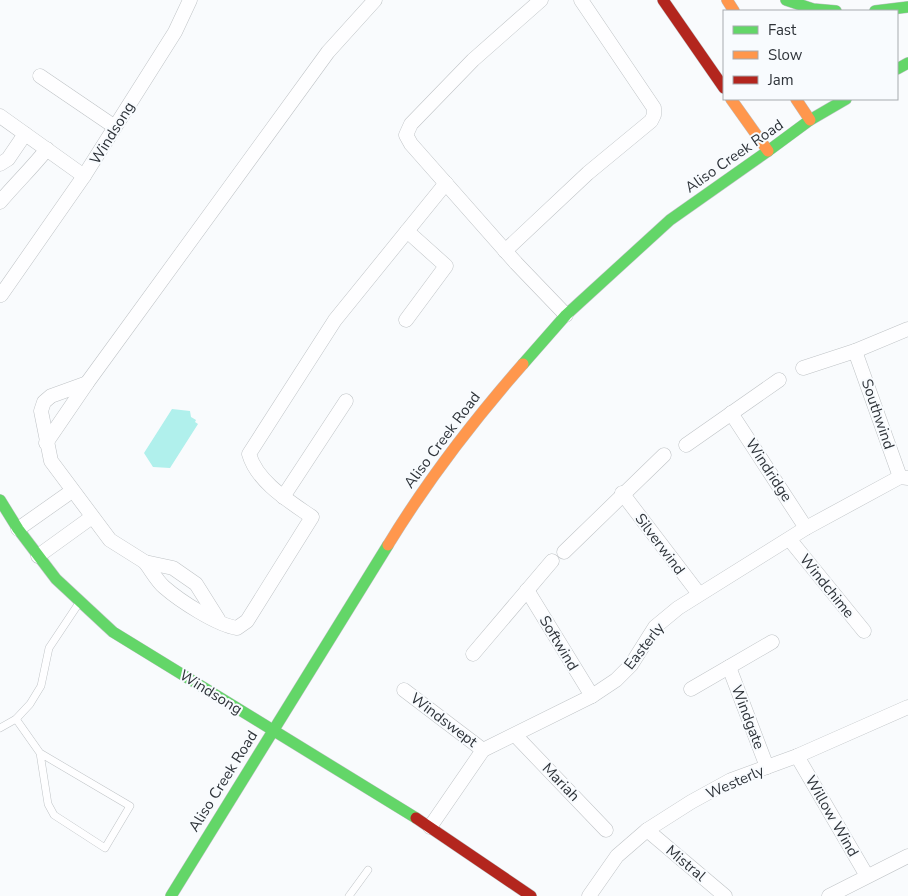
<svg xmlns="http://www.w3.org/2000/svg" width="908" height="896" font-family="'Nunito Sans',sans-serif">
<rect width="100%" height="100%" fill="#f9fbfd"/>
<!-- water -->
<polygon fill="#b0f0ec" points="172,409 190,411 191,417 196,420 195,422 198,424 170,468 153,467 144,453"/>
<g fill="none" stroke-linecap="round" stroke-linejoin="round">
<defs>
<g id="lane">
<polyline points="16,719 40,753 48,804 54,815 105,848 130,806 40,753"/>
<polyline points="0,728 16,719 30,704 41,686 49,648 79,603"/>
<polyline points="349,896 368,870"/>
</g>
<g id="street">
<polyline points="541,0 473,60 411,124 406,135 411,144 516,263 566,315"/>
<polyline points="40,76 115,127"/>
<polyline points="0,116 84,176 175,32 190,0"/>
<polyline points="0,164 8,159 25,134"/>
<path d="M0,202C15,184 32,168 47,149"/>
<polyline points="505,251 588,173 651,121 654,115 654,108 581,0"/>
<polyline points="1,295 84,176"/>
<polyline points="406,320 446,266 407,231"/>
<polyline points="855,351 900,477"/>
<polyline points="803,368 855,351 908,329"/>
<polyline points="87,383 51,396 44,402 41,411 51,461 110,540 145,562 173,568 196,584 218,619"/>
<polyline points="731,413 806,528"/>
<polyline points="46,443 87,383 328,52 375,0"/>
<polyline points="686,445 779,380"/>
<polyline points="622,493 699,594"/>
<polyline points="283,497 346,401"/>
<polyline points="18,529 72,491"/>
<polyline points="790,540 864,631"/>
<polyline points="564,552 664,455"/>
<polyline points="38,556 92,517"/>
<path d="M145,562C151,570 157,581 164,587C180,601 217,625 237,628L247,621L312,517C289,501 257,482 249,454L335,320L446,183"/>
<polyline points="527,590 592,696"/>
<polyline points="473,654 552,561"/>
<polyline points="729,667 767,767"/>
<polyline points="691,689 772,642"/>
<polyline points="404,690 483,750"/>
<polyline points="515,735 606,830"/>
<polyline points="797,756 867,876"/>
<polyline points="430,827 483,750 592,696 616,680 631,665 655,627 678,608 806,528 900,477 908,478"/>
<polyline points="647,830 725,896"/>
<polyline points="589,896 617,856 647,830 691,802 731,780 797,756 908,707"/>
<polyline points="829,896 908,856"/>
</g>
<g id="fast">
<polyline points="786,0 813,9 836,11"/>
<polyline points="875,11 908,7"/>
<polyline points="897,69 908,63"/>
<polyline points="768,151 810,120 846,99"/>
<polyline points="523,364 566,315 670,220 768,151"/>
<polyline points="0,500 18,529 56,579 113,632 416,818"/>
<polyline points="171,896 388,545"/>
</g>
<g id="slow">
<polyline points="727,0 734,11"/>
<polyline points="731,99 768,151"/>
<polyline points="796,99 810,120"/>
<path d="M388,545C427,481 473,421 523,364"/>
</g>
<g id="jam">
<polyline points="663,0 724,88"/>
<polyline points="416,818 531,896"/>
</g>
</defs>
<!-- lane casing -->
<use href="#lane" stroke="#bfc3c6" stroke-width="8"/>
<!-- street casing -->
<use href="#street" stroke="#bfc3c6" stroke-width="15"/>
<!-- fast casing -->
<use href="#fast" stroke="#bfc3c6" stroke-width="12"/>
<!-- slow casing -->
<use href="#slow" stroke="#bfc3c6" stroke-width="12"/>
<!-- jam casing -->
<use href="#jam" stroke="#bfc3c6" stroke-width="12"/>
<!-- lane -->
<use href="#lane" stroke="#fefeff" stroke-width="7"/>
<!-- street -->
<use href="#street" stroke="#fefeff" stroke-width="14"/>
<!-- fast -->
<use href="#fast" stroke="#63d668" stroke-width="11"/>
<!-- slow -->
<use href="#slow" stroke="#ff974d" stroke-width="11"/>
<!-- jam -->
<use href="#jam" stroke="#b3261e" stroke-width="11"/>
</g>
<g text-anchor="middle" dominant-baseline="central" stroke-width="4" stroke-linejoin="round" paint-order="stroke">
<!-- street labels -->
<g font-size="15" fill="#2e3339" stroke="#f8fbfe">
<text transform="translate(112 133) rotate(-58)">Windsong</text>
<text transform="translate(734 156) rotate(-35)">Aliso Creek Road</text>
<text transform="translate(878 414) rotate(71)">Southwind</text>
<text transform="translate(442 440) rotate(-53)">Aliso Creek Road</text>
<text transform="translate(769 470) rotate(57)">Windridge</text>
<text transform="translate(660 544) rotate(53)">Silverwind</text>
<text transform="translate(827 586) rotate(51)">Windchime</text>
<text transform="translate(559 643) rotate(59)">Softwind</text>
<text transform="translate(644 646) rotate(-52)">Easterly</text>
<text transform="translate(211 692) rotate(32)">Windsong</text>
<text transform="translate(748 717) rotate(69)">Windgate</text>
<text transform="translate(444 720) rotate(37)">Windswept</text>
<text transform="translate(223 781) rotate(-58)">Aliso Creek Road</text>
<text transform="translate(561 782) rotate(46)">Mariah</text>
<text transform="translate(735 782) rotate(-24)">Westerly</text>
<text transform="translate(832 816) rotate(60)">Willow Wind</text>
<text transform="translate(686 863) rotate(40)">Mistral</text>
</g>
</g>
<!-- legend -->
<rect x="723" y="10" width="175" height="90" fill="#f8fbfe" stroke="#a7abaf"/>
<rect x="733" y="26" width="25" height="8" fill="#63d668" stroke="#a7abaf"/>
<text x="768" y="35" font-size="15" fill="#2e3339">Fast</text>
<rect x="733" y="51" width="25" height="8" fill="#ff974d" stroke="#a7abaf"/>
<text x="768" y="60" font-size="15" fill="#2e3339">Slow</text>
<rect x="733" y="76" width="25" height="8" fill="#b3261e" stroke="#a7abaf"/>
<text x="768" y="85" font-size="15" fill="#2e3339">Jam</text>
</svg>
